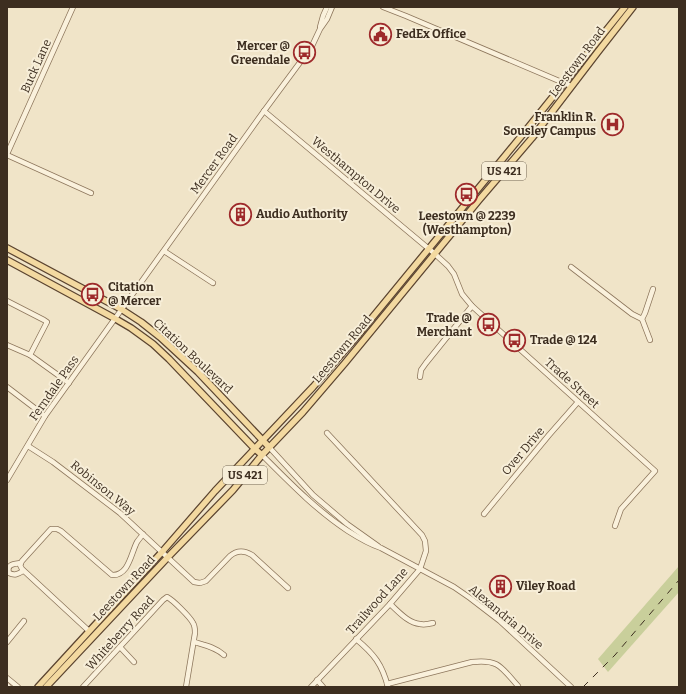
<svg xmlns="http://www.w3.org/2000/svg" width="686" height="694" font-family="Bitter,serif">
<rect width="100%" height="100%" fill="#f0e4c8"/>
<!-- green -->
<polygon fill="#c9cf9b" points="679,566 679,592 608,672 598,659"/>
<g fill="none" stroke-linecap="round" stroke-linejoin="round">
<defs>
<g id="minor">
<polyline points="383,7 406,16 571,86"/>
<polyline points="320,27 323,16 327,7"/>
<polyline points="264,111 435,254 448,266 454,274 462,294 472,306 655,471 621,509 615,526"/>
<polyline points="7,154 73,7"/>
<polyline points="7,155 91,193"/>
<polyline points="164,251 213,283"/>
<polyline points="571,267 632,314 642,319"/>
<polyline points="7,301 44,320 47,322 30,355"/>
<polyline points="650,340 642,319 645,313 653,289"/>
<polyline points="7,345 30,355 69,383"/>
<polyline points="420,377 421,370 426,363 472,306"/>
<polyline points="7,387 45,416"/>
<path d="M28,446L53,462L120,513L194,582L200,583L206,581L230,556C237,550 244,550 252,555L288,588"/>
<polyline points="269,447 313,495 347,524 378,546"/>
<path d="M262,455C289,482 316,510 348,531C359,538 369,544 381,548L454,587L470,598L500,621L571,687"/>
<polyline points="7,480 45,416 264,111 304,57 312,46 320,29 327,19 332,7"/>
<polyline points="484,514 549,435 578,402"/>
<path d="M21,563C14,564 6,564 9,573C15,576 18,574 23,571"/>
<path d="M390,604C398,611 408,623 420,624C424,625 429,624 433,623"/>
<path d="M89,631L22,569L20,565L22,561L51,529H57L61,531L112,575C129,576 131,553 137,542C139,539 141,537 143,534"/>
<path d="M356,639C374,654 382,664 388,687"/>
<polyline points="7,642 24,621"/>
<path d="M194,642C204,645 215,647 224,655"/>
<polyline points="120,647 134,662"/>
<polyline points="7,678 18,687"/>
<polyline points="317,680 323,687"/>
<path d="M387,684L472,662C499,659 501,667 518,686"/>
<polyline points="7,685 9,687"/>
<path d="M83,687L163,600L167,597C173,600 190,617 193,623C195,626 195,629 195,633L186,687"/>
<polyline points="311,687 390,604 420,569 426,551 425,541 422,535 327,433"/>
</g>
<g id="major">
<polyline points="7,248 121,309 141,322 160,337 198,372 269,447"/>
<polyline points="7,260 114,318 131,328 153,344 169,359 255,449 262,455"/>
<polyline points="38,687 162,552 215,491 313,387 358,335 523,134 625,7"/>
<polyline points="46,687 168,557 233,490 262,455 303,412 345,363 479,200 532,138 597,53 633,7"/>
</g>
</defs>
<!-- minor casing -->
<use href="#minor" stroke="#8d765c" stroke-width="6"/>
<!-- major casing -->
<use href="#major" stroke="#5b4430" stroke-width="8"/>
<!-- minor -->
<use href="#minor" stroke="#faf1dc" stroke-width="4.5"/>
<!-- major -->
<use href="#major" stroke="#f3d9a0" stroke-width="5.5"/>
<!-- rail -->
<polyline stroke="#3d2e20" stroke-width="1" stroke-dasharray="7 7" stroke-linecap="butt" points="583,687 615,655 679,580"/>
</g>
<!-- icons -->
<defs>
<symbol id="civic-ring" viewBox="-11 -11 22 22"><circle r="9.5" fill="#f7eed8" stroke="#9e2a2b" stroke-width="1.5"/><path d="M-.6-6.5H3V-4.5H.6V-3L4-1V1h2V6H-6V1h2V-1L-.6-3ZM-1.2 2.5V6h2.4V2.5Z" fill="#9e2a2b"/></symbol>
<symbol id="bus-ring" viewBox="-11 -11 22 22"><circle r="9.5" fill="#f7eed8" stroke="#9e2a2b" stroke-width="1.5"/><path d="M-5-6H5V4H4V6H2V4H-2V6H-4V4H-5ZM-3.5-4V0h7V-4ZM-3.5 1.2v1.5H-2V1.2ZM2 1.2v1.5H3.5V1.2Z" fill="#9e2a2b"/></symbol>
<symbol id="hospital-ring" viewBox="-11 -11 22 22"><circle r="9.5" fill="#f7eed8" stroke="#9e2a2b" stroke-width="1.5"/><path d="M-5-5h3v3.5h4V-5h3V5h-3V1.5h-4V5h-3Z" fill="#9e2a2b"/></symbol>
<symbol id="building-ring" viewBox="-11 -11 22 22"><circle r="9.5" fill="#f7eed8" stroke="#9e2a2b" stroke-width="1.5"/><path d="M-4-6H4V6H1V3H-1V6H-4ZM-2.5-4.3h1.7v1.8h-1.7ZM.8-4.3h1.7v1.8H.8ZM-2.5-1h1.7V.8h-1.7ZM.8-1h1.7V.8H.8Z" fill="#9e2a2b"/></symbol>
</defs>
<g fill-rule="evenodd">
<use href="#civic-ring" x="368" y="22" width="25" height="25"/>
<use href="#bus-ring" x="292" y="40" width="25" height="25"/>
<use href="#hospital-ring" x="600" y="112" width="25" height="25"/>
<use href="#bus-ring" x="454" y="182" width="25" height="25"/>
<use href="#building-ring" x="228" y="202" width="25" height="25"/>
<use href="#bus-ring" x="80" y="282" width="25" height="25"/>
<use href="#bus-ring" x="476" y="312" width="25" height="25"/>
<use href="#bus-ring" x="502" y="328" width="25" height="25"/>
<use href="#building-ring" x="488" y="574" width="25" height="25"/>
</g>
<g text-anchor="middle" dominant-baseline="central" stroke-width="4" stroke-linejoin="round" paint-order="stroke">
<!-- shield labels -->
<g fill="#f7eed8" stroke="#756857" stroke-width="1">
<rect x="482" y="162" width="44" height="18" rx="3"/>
<rect x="223" y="466" width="44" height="18" rx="3"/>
</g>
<g font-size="11" font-weight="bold" fill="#3d2e20">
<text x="504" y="171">US 421</text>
<text x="245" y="475">US 421</text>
</g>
<!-- poi labels -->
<g font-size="12" font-weight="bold" fill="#3d2e20" stroke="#f7eed8" text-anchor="start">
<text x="396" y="34">FedEx Office</text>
<text x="290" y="46" text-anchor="end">Mercer @<tspan x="290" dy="14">Greendale</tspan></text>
<text x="596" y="117" text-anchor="end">Franklin R.<tspan x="596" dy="14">Sousley Campus</tspan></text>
<text x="256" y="214">Audio Authority</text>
<text x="467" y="216" text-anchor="middle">Leestown @ 2239<tspan x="467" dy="14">(Westhampton)</tspan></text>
<text x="108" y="287">Citation<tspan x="108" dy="14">@ Mercer</tspan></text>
<text x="472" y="318" text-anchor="end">Trade @<tspan x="472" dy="14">Merchant</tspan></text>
<text x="530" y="340">Trade @ 124</text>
<text x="516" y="586">Viley Road</text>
</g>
<!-- street labels -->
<g font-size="12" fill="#3d2e20" stroke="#f7eed8">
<text transform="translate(577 62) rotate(-53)">Leestown Road</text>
<text transform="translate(36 66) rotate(-66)">Buck Lane</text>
<text transform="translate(214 164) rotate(-54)">Mercer Road</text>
<text transform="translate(356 175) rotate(40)">Westhampton Drive</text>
<text transform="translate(342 349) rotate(-50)">Leestown Road</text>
<text transform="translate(193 356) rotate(43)">Citation Boulevard</text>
<text transform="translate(572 383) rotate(42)">Trade Street</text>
<text transform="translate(54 388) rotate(-55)">Ferndale Pass</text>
<text transform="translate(523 451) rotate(-50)">Over Drive</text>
<text transform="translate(103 488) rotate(39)">Robinson Way</text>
<text transform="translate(124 588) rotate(-47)">Leestown Road</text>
<text transform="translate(377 601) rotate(-48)">Trailwood Lane</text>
<text transform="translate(506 617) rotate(40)">Alexandria Drive</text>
<text transform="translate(120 633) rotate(-48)">Whiteberry Road</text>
</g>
</g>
<!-- border -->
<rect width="686" height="694" fill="none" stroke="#3d2e20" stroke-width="16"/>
</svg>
